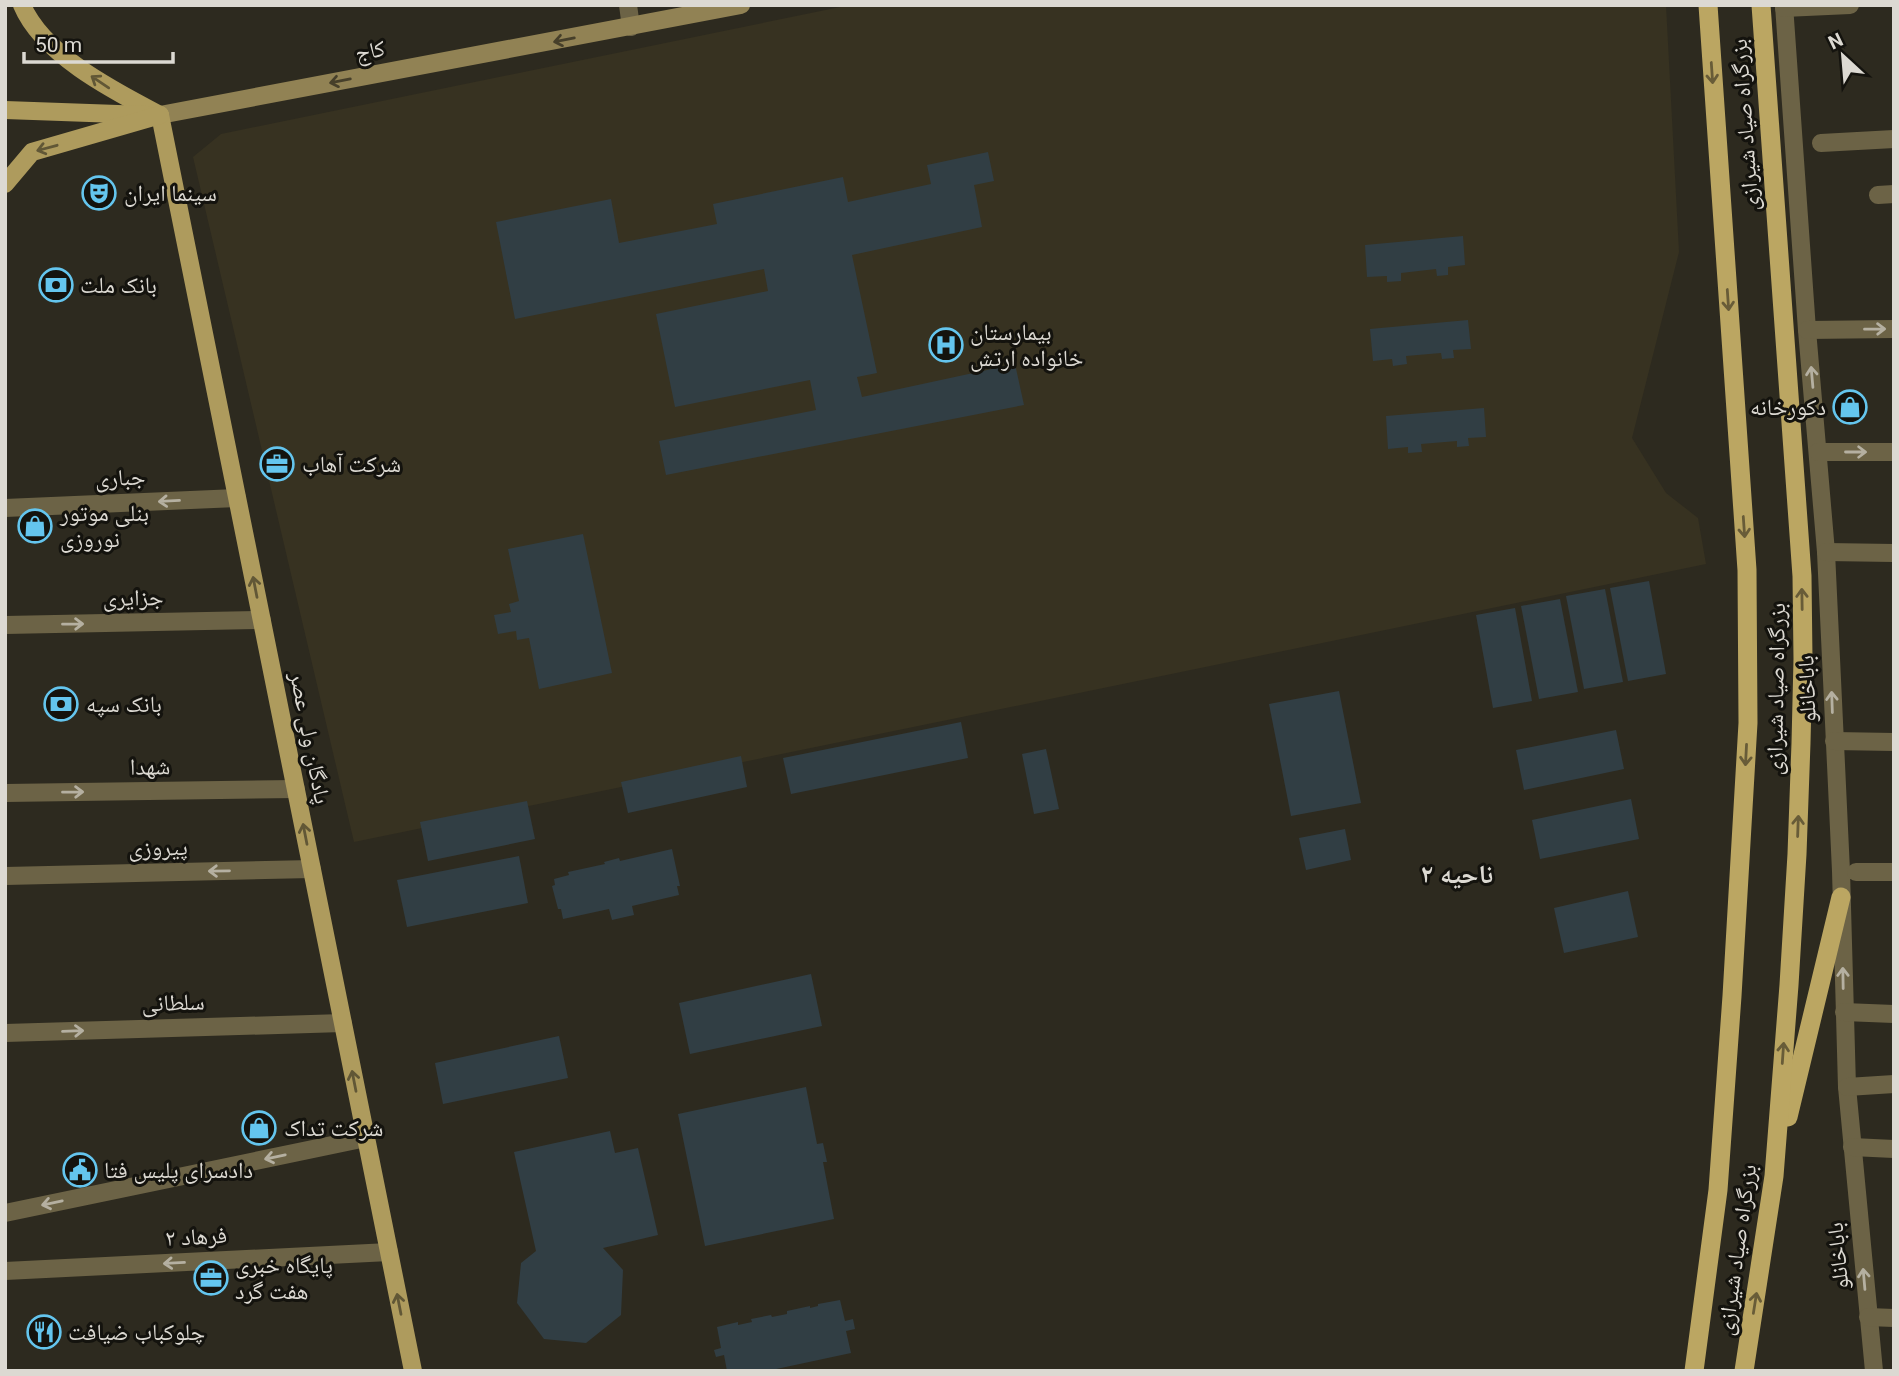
<svg xmlns="http://www.w3.org/2000/svg" width="1899" height="1376" font-family="Roboto,'Noto Naskh Arabic',sans-serif">
<rect width="100%" height="100%" fill="#2d2a1f"/>
<!-- built -->
<polygon fill="#373221" points="850,5 1666,5 1679,252 1632,438 1666,493 1698,518 1706,564 354,842 193,157 221,134"/>
<!-- building -->
<g fill="#313e44">
<polygon points="988,152 994,181 974,185 982,227 852,255 877,373 857,377 862,397 1015,364 1024,405 666,475 659,441 816,410 810,380 675,407 656,314 768,291 764,269 515,319 496,222 611,199 619,243 717,224 713,204 843,177 848,202 931,184 927,165"/>
<polygon points="1463,236 1465,265 1448,267 1448,275 1437,276 1436,269 1401,273 1401,281 1387,282 1387,276 1367,277 1365,245"/>
<polygon points="1468,320 1471,349 1453,350 1454,358 1442,359 1441,353 1406,356 1407,364 1393,366 1392,359 1373,361 1370,329"/>
<polygon points="1484,408 1486,437 1468,438 1469,446 1457,447 1457,441 1421,444 1422,452 1408,453 1408,447 1388,449 1386,416"/>
<polygon points="583,534 612,673 539,689 529,638 517,640 516,631 498,634 494,615 511,612 509,604 519,601 508,549"/>
<polygon points="1649,581 1666,674 1628,681 1610,588"/>
<polygon points="1605,589 1623,682 1584,689 1566,596"/>
<polygon points="1560,599 1578,692 1539,699 1521,606"/>
<polygon points="1515,608 1532,701 1493,708 1476,615"/>
<polygon points="1339,691 1361,803 1291,816 1269,704"/>
<polygon points="961,722 968,758 791,794 783,758"/>
<polygon points="1616,730 1624,769 1524,790 1516,750"/>
<polygon points="1046,749 1059,809 1034,814 1022,754"/>
<polygon points="741,756 747,787 628,813 621,782"/>
<polygon points="1631,799 1639,839 1540,859 1532,820"/>
<polygon points="527,801 535,839 428,861 420,822"/>
<polygon points="1345,829 1351,860 1306,870 1299,838"/>
<polygon points="672,849 680,886 677,886 679,895 632,906 634,915 612,920 609,909 563,919 561,909 558,909 552,886 555,885 554,879 569,875 568,872 605,864 604,862 619,858 620,861"/>
<polygon points="519,856 528,903 407,927 397,880"/>
<polygon points="1628,891 1638,937 1564,953 1554,908"/>
<polygon points="811,974 822,1026 690,1054 679,1003"/>
<polygon points="559,1036 568,1078 443,1104 435,1063"/>
<polygon points="806,1087 817,1144 823,1143 827,1162 823,1162 834,1219 705,1246 678,1114"/>
<polygon points="610,1131 615,1153 638,1148 658,1235 603,1248 623,1270 621,1315 586,1343 544,1339 517,1303 521,1263 536,1251 514,1152"/>
<polygon points="840,1300 845,1321 853,1319 855,1329 846,1331 851,1353 767,1371 727,1371 724,1355 716,1357 714,1350 721,1348 717,1327 738,1322 738,1325 752,1322 751,1319 771,1315 772,1317 787,1314 787,1311 810,1306 810,1308 818,1306 818,1304"/>
</g>
<g fill="none" stroke-linecap="round" stroke-linejoin="round">
<!-- minor -->
<g stroke="#6c6346" stroke-width="18">
<polyline points="628,5 631,27"/>
<polyline points="1784,5 1807,330 1826,552 1841,871 1847,1087 1874,1371"/>
<polyline points="1784,8 1850,5"/>
<polyline points="1821,143 1894,139"/>
<polyline points="1878,195 1894,194"/>
<polyline points="1807,330 1894,329"/>
<polyline points="1818,452 1894,452"/>
<polyline points="5,508 237,498"/>
<polyline points="1826,552 1894,553"/>
<polyline points="5,625 262,620"/>
<polyline points="1834,741 1894,742"/>
<polyline points="5,793 296,789"/>
<polyline points="1856,872 1894,872"/>
<polyline points="5,876 312,869"/>
<polyline points="1844,1012 1894,1014"/>
<polyline points="5,1033 343,1023"/>
<polyline points="1847,1087 1894,1084"/>
<polyline points="1852,1147 1894,1149"/>
<polyline points="5,1213 366,1138"/>
<polyline points="5,1271 389,1252"/>
<polyline points="1868,1317 1894,1318"/>
</g>
<!-- secondary -->
<polyline stroke="#918254" stroke-width="18" points="160,115 741,5"/>
<!-- primary -->
<g stroke="#ae9b5d" stroke-width="18">
<path d="M22,5C43,55 114,91 160,115"/>
<polyline points="5,110 146,115"/>
<polyline points="160,115 413,1371"/>
<polyline points="5,184 32,152 160,115"/>
</g>
<!-- trunk -->
<g stroke="#bba662" stroke-width="19">
<polyline points="1788,1117 1841,897"/>
<polyline points="1694,1371 1718,1190 1732,996 1748,723 1747,570 1708,5"/>
<polyline points="1744,1371 1774,1176 1789,985 1797,854 1801,743 1803,659 1802,576 1761,5"/>
</g>
</g>
<!-- one-way arrows -->
<defs><path id="oneway-shaft" d="M-6 0H5M1.5-3L5.5 0L1.5 3" fill="none" stroke-width="1.6" stroke-linecap="round" stroke-linejoin="round" transform="scale(1.75)"/></defs>
<g stroke="#463f2a">
<use href="#oneway-shaft" transform="translate(564 40) rotate(169)"/>
<use href="#oneway-shaft" transform="translate(340 81) rotate(169)"/>
</g>
<g stroke="#685c38">
<use href="#oneway-shaft" transform="translate(1712 73) rotate(86)"/>
<use href="#oneway-shaft" transform="translate(1728 300) rotate(86)"/>
<use href="#oneway-shaft" transform="translate(1744 527) rotate(86)"/>
<use href="#oneway-shaft" transform="translate(1802 599) rotate(-91)"/>
<use href="#oneway-shaft" transform="translate(1746 755) rotate(93)"/>
<use href="#oneway-shaft" transform="translate(1798 826) rotate(-88)"/>
<use href="#oneway-shaft" transform="translate(1783 1053) rotate(-86)"/>
<use href="#oneway-shaft" transform="translate(1755 1303) rotate(-81)"/>
</g>
<g stroke="#615736">
<use href="#oneway-shaft" transform="translate(100 82) rotate(-146)"/>
<use href="#oneway-shaft" transform="translate(47 148) rotate(165)"/>
<use href="#oneway-shaft" transform="translate(255 587) rotate(-101)"/>
<use href="#oneway-shaft" transform="translate(305 834) rotate(-101)"/>
<use href="#oneway-shaft" transform="translate(354 1081) rotate(-101)"/>
<use href="#oneway-shaft" transform="translate(399 1304) rotate(-101)"/>
</g>
<g stroke="#b5b0a1">
<use href="#oneway-shaft" transform="translate(1875 329) rotate(-1)"/>
<use href="#oneway-shaft" transform="translate(1812 377) rotate(-95)"/>
<use href="#oneway-shaft" transform="translate(1856 452)"/>
<use href="#oneway-shaft" transform="translate(169 501) rotate(177)"/>
<use href="#oneway-shaft" transform="translate(73 624) rotate(-1)"/>
<use href="#oneway-shaft" transform="translate(1832 702) rotate(-92)"/>
<use href="#oneway-shaft" transform="translate(73 792) rotate(-1)"/>
<use href="#oneway-shaft" transform="translate(219 871) rotate(179)"/>
<use href="#oneway-shaft" transform="translate(1843 978) rotate(-91)"/>
<use href="#oneway-shaft" transform="translate(73 1031) rotate(-2)"/>
<use href="#oneway-shaft" transform="translate(275 1157) rotate(168)"/>
<use href="#oneway-shaft" transform="translate(52 1203) rotate(168)"/>
<use href="#oneway-shaft" transform="translate(174 1263) rotate(177)"/>
<use href="#oneway-shaft" transform="translate(1864 1279) rotate(-95)"/>
</g>
<!-- icons -->
<defs>
<symbol id="theatre-ring" viewBox="-11 -11 22 22"><circle r="9.5" fill="#14130e" stroke="#64c5ee" stroke-width="1.5"/><path d="M-5-5.5Q0-4 5-5.5V0Q5 5 0 6Q-5 5-5 0ZM-3.3-2.5H-1v1.5H-3.3ZM1-2.5H3.3v1.5H1ZM-2.8 1Q0 5.5 2.8 1Z" fill="#64c5ee"/></symbol>
<symbol id="bank-ring" viewBox="-11 -11 22 22"><circle r="9.5" fill="#14130e" stroke="#64c5ee" stroke-width="1.5"/><path d="M-6-4H6V4H-6ZM0-2.3a2.3 2.3 0 1 0 0 4.6a2.3 2.3 0 1 0 0-4.6Z" fill="#64c5ee"/></symbol>
<symbol id="hospital-ring" viewBox="-11 -11 22 22"><circle r="9.5" fill="#14130e" stroke="#64c5ee" stroke-width="1.5"/><path d="M-5-5h3v3.5h4V-5h3V5h-3V1.5h-4V5h-3Z" fill="#64c5ee"/></symbol>
<symbol id="shop-ring" viewBox="-11 -11 22 22"><circle r="9.5" fill="#14130e" stroke="#64c5ee" stroke-width="1.5"/><path d="M-5-2.5h2.3a2.7 3.5 0 0 1 5.4 0H5L5.5 6h-11ZM-1.5-2.5h3a1.5 2.3 0 0 0-3 0Z" fill="#64c5ee"/></symbol>
<symbol id="office-ring" viewBox="-11 -11 22 22"><circle r="9.5" fill="#14130e" stroke="#64c5ee" stroke-width="1.5"/><path d="M-6-3h4V-5.5h4V-3h4V5H-6ZM-1-4.5V-3h2v-1.5ZM-6 0V1H6V0Z" fill="#64c5ee"/></symbol>
<symbol id="civic-ring" viewBox="-11 -11 22 22"><circle r="9.5" fill="#14130e" stroke="#64c5ee" stroke-width="1.5"/><path d="M-.6-6.5H3V-4.5H.6V-3L4-1V1h2V6H-6V1h2V-1L-.6-3ZM-1.2 2.5V6h2.4V2.5Z" fill="#64c5ee"/></symbol>
<symbol id="restaurant-ring" viewBox="-11 -11 22 22"><circle r="9.5" fill="#14130e" stroke="#64c5ee" stroke-width="1.5"/><path d="M-5-6h1v4h1v-4h1v4h1v-4h1v5L-1.5 .5V6h-2V.5L-5-1ZM5-6V6H3V1.5H1.5Q1.5-4 5-6Z" fill="#64c5ee"/></symbol>
</defs>
<g fill-rule="evenodd">
<use href="#theatre-ring" x="80" y="174" width="38" height="38"/>
<use href="#bank-ring" x="37" y="266" width="38" height="38"/>
<use href="#hospital-ring" x="927" y="326" width="38" height="38"/>
<use href="#shop-ring" x="1831" y="388" width="38" height="38"/>
<use href="#office-ring" x="258" y="445" width="38" height="38"/>
<use href="#shop-ring" x="16" y="507" width="38" height="38"/>
<use href="#bank-ring" x="42" y="685" width="38" height="38"/>
<use href="#shop-ring" x="240" y="1109" width="38" height="38"/>
<use href="#civic-ring" x="61" y="1151" width="38" height="38"/>
<use href="#office-ring" x="192" y="1259" width="38" height="38"/>
<use href="#restaurant-ring" x="25" y="1313" width="38" height="38"/>
</g>
<g text-anchor="middle" dominant-baseline="central" stroke-width="6" stroke-linejoin="round" paint-order="stroke">
<!-- street labels -->
<g font-size="23" fill="#dcd9d2" stroke="#14130e">
<text transform="translate(370 51) rotate(-11)">کاج</text>
<text transform="translate(1745 125) rotate(-94)">بزرگراه صیاد شیرازی</text>
<text transform="translate(120 478) rotate(-3)">جباری</text>
<text transform="translate(133 598) rotate(-1)">جزایری</text>
<text transform="translate(1776 689) rotate(-89)">بزرگراه صیاد شیرازی</text>
<text transform="translate(1807 689) rotate(-92)">باباخانلو</text>
<text transform="translate(310 738) rotate(79)">پادگان ولی عصر</text>
<text transform="translate(150 767) rotate(-1)">شهدا</text>
<text transform="translate(158 848) rotate(-1)">پیروزی</text>
<text transform="translate(173 1003) rotate(-2)">سلطانی</text>
<text transform="translate(196 1237) rotate(-3)">فرهاد ۲</text>
<text transform="translate(1737 1250) rotate(-82)">بزرگراه صیاد شیرازی</text>
<text transform="translate(1838 1256) rotate(-95)">باباخانلو</text>
</g>
<!-- poi labels -->
<g font-size="23" fill="#dcd9d2" stroke="#14130e" text-anchor="start">
<text x="124" y="193">سینما ایران</text>
<text x="80" y="285">بانک ملت</text>
<text x="970" y="332">بیمارستان<tspan x="970" dy="26">خانواده ارتش</tspan></text>
<text x="1826" y="407" text-anchor="end">دکورخانه</text>
<text x="302" y="464">شرکت آهاب</text>
<text x="60" y="513">بنلی موتور<tspan x="60" dy="26">نوروزی</tspan></text>
<text x="86" y="704">بانک سپه</text>
<text x="284" y="1128">شرکت تداک</text>
<text x="104" y="1170">دادسرای پلیس فتا</text>
<text x="235" y="1265">پایگاه خبری<tspan x="235" dy="26">هفت گرد</tspan></text>
<text x="68" y="1332">چلوکباب ضیافت</text>
</g>
<!-- quarter labels -->
<g font-size="26" font-weight="bold" fill="#dcd9d2" stroke="#14130e">
<text x="1457" y="874">ناحیه ۲</text>
</g>
</g>
<!-- border -->
<rect width="1899" height="1376" fill="none" stroke="#dcd9d2" stroke-width="14"/>
<!-- north arrow -->
<g transform="translate(1843 56) rotate(334)" stroke="#14130e" stroke-width="5" paint-order="stroke">
<path d="M0-5L12 26L0 18L-12 26Z" fill="#dcd9d2"/>
<text y="-10" font-size="19" font-weight="bold" text-anchor="middle" fill="#dcd9d2">N</text>
</g>
<!-- scale -->
<path d="M24 52v10h149v-10" fill="none" stroke="#dcd9d2" stroke-width="3.5"/>
<text x="35" y="52" font-size="21" fill="#dcd9d2" stroke="#14130e" stroke-width="5" paint-order="stroke">50 m</text>
</svg>
